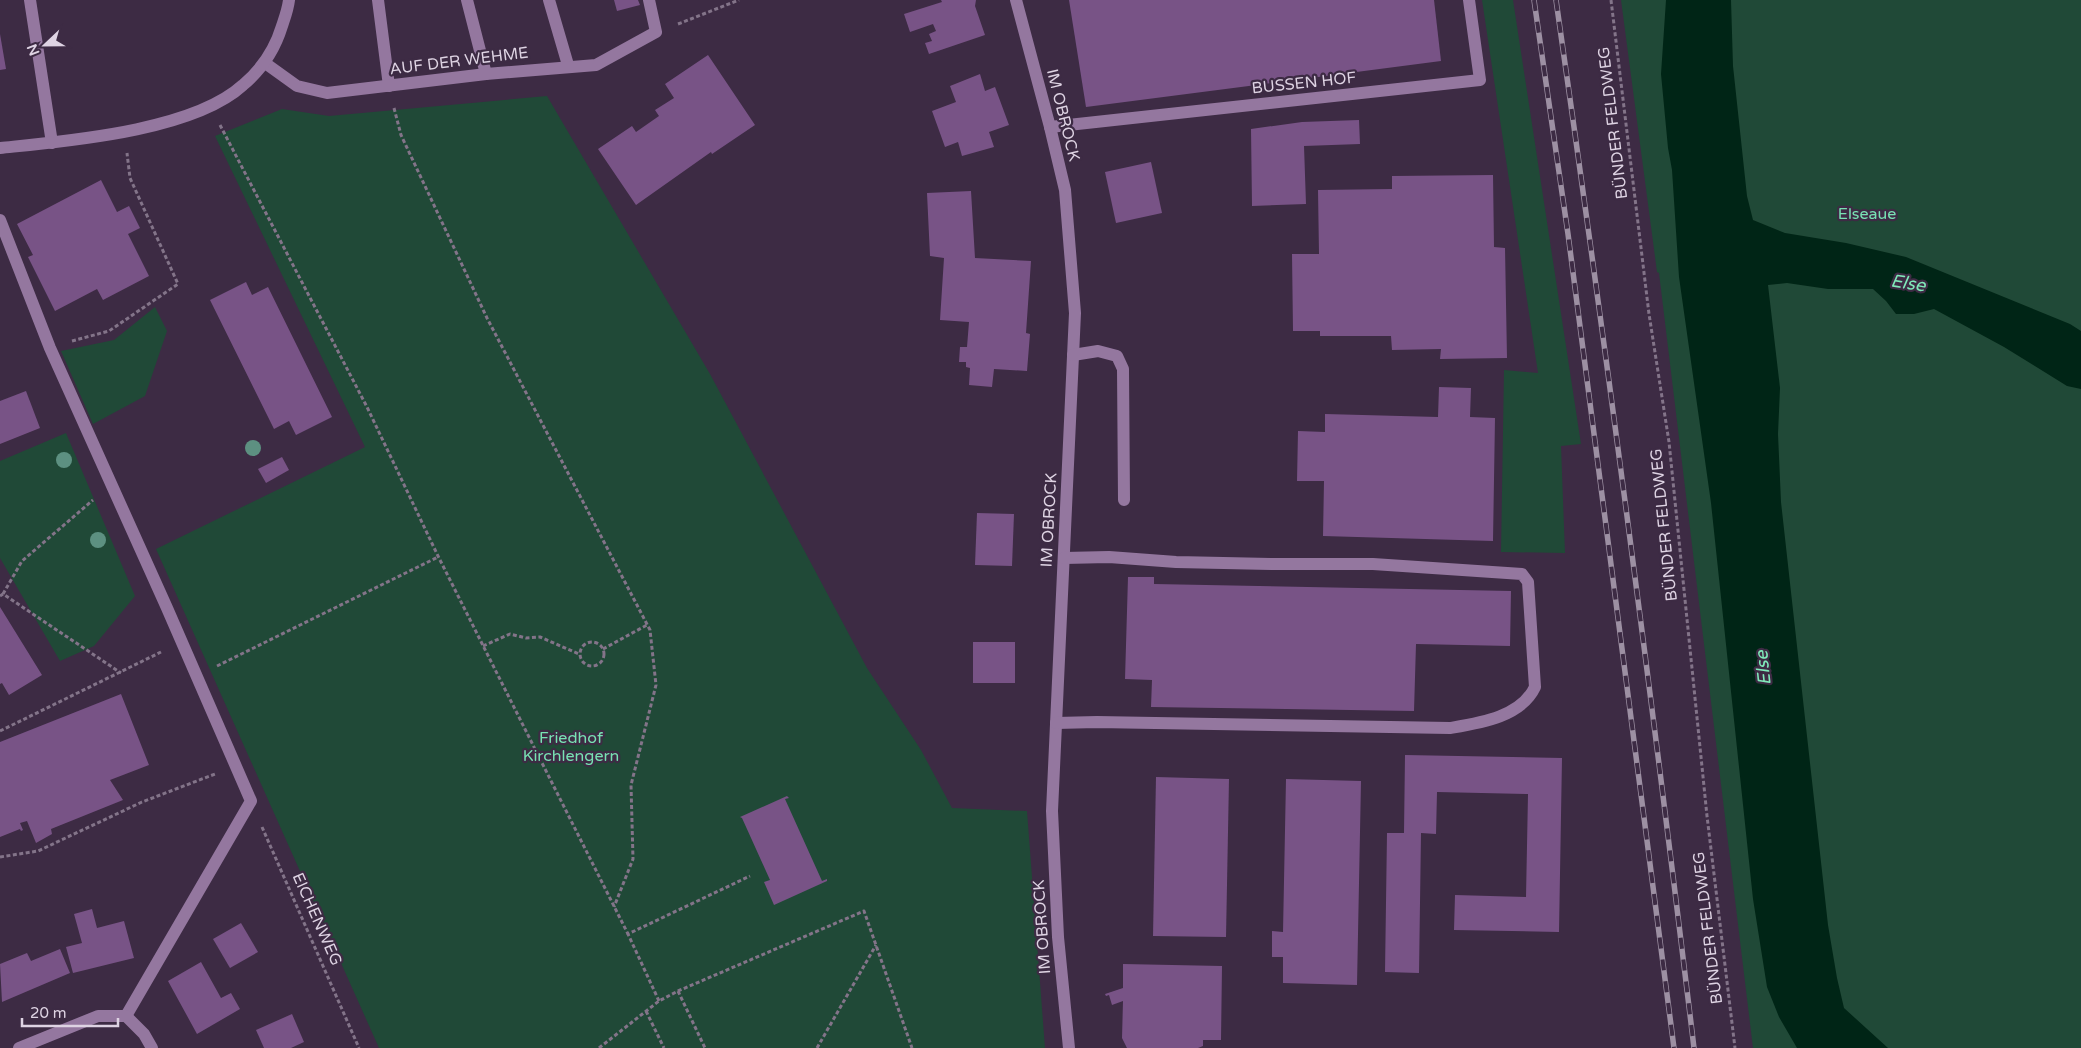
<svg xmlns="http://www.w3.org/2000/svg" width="2081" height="1048" font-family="'Varela Round',sans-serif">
<rect width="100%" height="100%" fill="#3d2b44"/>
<!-- green -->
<g fill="#204937">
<polygon points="1482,0 1513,0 1581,444 1561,446 1565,553 1501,552 1504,370 1538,373"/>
<polygon points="1621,0 2081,0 2081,1048 1753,1048 1659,273 1657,272"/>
<polygon points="547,96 710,374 867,668 921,750 952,808 1027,811 1045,1048 379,1048 156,549 365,447 215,136 282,109 329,116"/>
<polygon points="155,307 167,331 145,396 93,424 61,351 114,340"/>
<polygon points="66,433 135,596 94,646 60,661 0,558 0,461"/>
</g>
<!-- water -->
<polygon fill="#002516" points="1666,0 1731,0 1733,66 1747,196 1753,220 1785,233 1846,243 1906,257 2070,324 2081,331 2081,389 2067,386 2004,347 1934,309 1914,314 1896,314 1886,301 1873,289 1828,289 1787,283 1768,285 1780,388 1778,434 1781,502 1828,925 1837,978 1844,1008 1888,1048 1797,1048 1779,1017 1767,987 1753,899 1711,503 1679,277 1672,170 1668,148 1661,74"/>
<!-- building -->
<g fill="#785386">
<polygon points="614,0 638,0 640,5 617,11"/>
<polygon points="941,0 976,0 975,6 985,35 929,54 925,43 932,41 929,34 936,31 933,24 910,32 904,14 942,2"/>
<polygon points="1069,0 1434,0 1441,61 1086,107"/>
<polygon points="0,34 6,69 0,70"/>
<polygon points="708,55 755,125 712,154 711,152 636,205 598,149 632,126 636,132 659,116 655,110 674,98 665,84"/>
<polygon points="980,74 985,91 995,87 1009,125 989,132 994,147 962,156 958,142 945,147 932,111 956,102 950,86"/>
<polygon points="1359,120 1360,144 1304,146 1306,204 1252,206 1251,129 1302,122"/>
<polygon points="1151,162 1162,213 1116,223 1105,172"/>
<polygon points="1493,175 1494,247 1505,248 1507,358 1440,359 1441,349 1392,350 1391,336 1320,336 1320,331 1293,331 1292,254 1319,254 1318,190 1392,189 1392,176"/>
<polygon points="101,180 117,212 129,206 140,228 128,234 149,276 103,300 97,289 55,311 28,257 33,255 17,224"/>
<polygon points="971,191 975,258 1031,261 1026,333 1030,334 1027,371 994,369 992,387 969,385 970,368 966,367 966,362 959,362 960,347 967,347 969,322 940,320 944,258 930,256 927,193"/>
<polygon points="246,282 252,295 268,287 332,417 296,435 289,421 274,429 210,300"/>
<polygon points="1439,387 1471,388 1470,417 1495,418 1493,541 1323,536 1324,481 1297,481 1298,431 1325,432 1325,414 1438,417"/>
<polygon points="26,391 40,428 0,444 0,401"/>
<polygon points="282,457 289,470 266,483 258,469"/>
<polygon points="977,513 1014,514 1012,566 975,565"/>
<polygon points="1128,577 1154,577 1154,584 1511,591 1510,646 1416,644 1414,711 1151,707 1152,680 1125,679"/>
<polygon points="0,607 42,675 9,695 2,683 0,684"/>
<rect x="973" y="642" width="42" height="41"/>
<polygon points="121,694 149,765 110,780 123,800 51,829 52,834 36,843 27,821 20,823 23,830 21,831 20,829 0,837 0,742"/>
<polygon points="1405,755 1562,758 1559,932 1454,930 1455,895 1526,897 1528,794 1437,792 1436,834 1421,833 1419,973 1385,972 1387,833 1404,833"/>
<polygon points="1156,777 1229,779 1226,937 1153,936"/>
<polygon points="1286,779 1361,781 1357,985 1283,983 1283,957 1272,957 1272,931 1283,932"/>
<polygon points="787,796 789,798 785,799 822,881 827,879 827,881 774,905 764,882 770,880 742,818 740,817"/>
<polygon points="92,909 97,928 124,921 134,958 73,973 66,947 82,943 74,914"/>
<polygon points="241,923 258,952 230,968 213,939"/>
<polygon points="60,949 70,973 2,1002 0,964 27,953 31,961"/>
<polygon points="201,962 221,998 231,993 240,1009 197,1034 168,981"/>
<polygon points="1123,964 1222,966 1221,1040 1203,1040 1203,1046 1198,1048 1127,1048 1122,1038 1123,1001 1112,1005 1109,995 1106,996 1105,994 1123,988"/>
<polygon points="292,1014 304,1042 291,1048 264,1048 256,1030"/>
</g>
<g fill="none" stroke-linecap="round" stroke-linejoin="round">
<!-- path -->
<g stroke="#837489" stroke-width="3" stroke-dasharray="4 2.5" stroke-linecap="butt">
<polyline points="1611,0 1649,314 1669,442 1707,816 1735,1048"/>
<polyline points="678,24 739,0"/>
<polyline points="394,108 401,135 487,318 650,630 656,685 631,785 633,859 614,907"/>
<polyline points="220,125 367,407 438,556 628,934"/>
<polyline points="72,341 109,331 178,284 130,178 127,153"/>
<polyline points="3,594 22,561 93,500"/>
<polyline points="0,596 3,594 121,673"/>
<circle cx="592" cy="654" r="12"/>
<polyline points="483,646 510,634 526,638 540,637 579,654"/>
<polyline points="603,649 647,625"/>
<polyline points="217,666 438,557"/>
<polyline points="0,731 161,652"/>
<polyline points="262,827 359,1048"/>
<polyline points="0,857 38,851 142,802 215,774"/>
<polyline points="678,991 705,1048"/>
<polyline points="659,1001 628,934 750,876"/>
<polyline points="646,1011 664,1048"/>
<polyline points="599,1048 659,1001 678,991 864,911 912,1048"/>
<polyline points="817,1048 876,945"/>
</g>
<!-- minor -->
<g stroke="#94779f" stroke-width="12">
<polyline points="30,0 52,143"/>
<polyline points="378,0 389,86"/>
<polyline points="467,0 486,74"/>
<polyline points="549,0 568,65"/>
<polyline points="1016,0 1050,127 1065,190 1075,313 1052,811 1058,937 1069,1048"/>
<polyline points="265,63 297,86 327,93 486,74 596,65 656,32 649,0"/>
<polyline points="1050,127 1480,80 1469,0"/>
<path d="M0,148C67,141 193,131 243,85C262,69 275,49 282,26C285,17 288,9 289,0"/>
<polyline points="0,220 50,348 167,608 251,801 126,1016"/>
<polyline points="1073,355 1098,351 1117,356 1123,369 1124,500"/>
<path d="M1056,723L1097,722L1450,728C1480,723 1521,717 1535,687L1528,582L1522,574L1373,564H1271L1176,562L1109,557L1064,558"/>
<polyline points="19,1048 98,1016 126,1016 144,1034 152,1048"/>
</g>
<defs>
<g id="rail">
<polyline points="1534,0 1568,234 1674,1048"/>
<path d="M1556,0C1606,349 1652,698 1694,1048"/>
</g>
</defs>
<!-- rail casing -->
<use href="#rail" stroke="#9d90a3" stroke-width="5.5"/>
<!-- rail -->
<use href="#rail" stroke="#3d2b44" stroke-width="4" stroke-dasharray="11" stroke-linecap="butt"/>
</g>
<!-- trees -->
<g fill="#5d9081">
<circle cx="253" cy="448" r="8"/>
<circle cx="64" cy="460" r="8"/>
<circle cx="98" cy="540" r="8"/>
</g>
<g text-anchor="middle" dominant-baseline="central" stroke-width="4.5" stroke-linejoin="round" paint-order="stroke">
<!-- street labels -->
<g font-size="16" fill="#ded3e3" stroke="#3d2b44">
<text transform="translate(459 61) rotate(-7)">AUF DER WEHME</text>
<text transform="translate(1304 83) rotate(-6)">BUSSEN HOF</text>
<text transform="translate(1063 115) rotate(76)">IM OBROCK</text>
<text transform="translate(1613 123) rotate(-97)">BÜNDER FELDWEG</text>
<text transform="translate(1049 520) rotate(-87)">IM OBROCK</text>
<text transform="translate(1664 525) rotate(-96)">BÜNDER FELDWEG</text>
<text transform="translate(317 919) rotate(66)">EICHENWEG</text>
<text transform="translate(1042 927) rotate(-94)">IM OBROCK</text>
<text transform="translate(1708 928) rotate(-97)">BÜNDER FELDWEG</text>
</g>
<!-- park labels -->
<g font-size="16" fill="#78e2b3" stroke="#3d2b44">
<text x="1867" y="214">Elseaue</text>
<text x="571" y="738">Friedhof<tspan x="571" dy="18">Kirchlengern</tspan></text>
</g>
<!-- water labels -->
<g font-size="18" font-style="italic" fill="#80eaba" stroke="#3d2b44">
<text transform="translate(1908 283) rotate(9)">Else</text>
<text transform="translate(1763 668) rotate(-96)">Else</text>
</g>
</g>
<!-- north arrow -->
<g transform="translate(45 45) rotate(248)" stroke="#3d2b44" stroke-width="4" paint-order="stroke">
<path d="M0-4L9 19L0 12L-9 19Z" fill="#ded3e3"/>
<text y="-8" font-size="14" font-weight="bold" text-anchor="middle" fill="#ded3e3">N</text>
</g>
<!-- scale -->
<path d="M22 1018v8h96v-8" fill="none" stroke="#ded3e3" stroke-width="2.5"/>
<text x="30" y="1018" font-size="15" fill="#ded3e3" stroke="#3d2b44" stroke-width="4" paint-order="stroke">20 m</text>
</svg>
